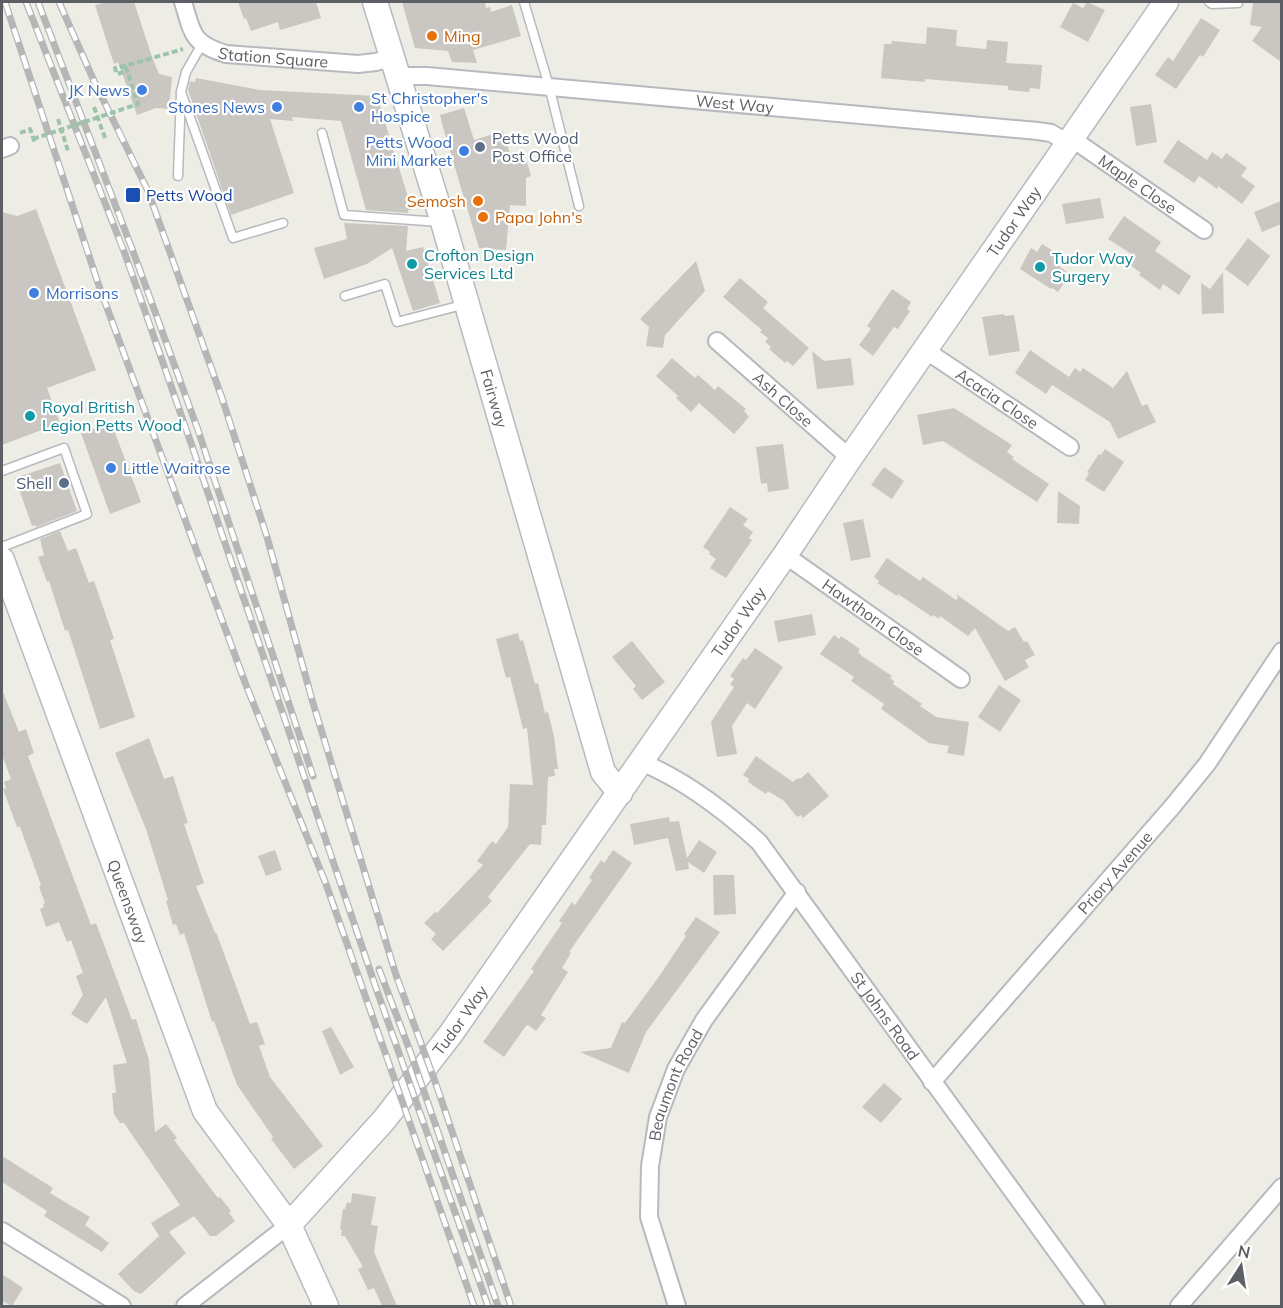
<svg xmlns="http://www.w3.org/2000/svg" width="1283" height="1308" font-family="Mulish,sans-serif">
<rect width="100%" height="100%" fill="#eeede5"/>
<!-- building -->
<g fill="#cac7c2">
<polygon points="107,2 134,2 151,54 159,74 172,77 169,109 156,108 137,115 118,62 114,64 95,5"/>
<polygon points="238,2 316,2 321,18 280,30 278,22 251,31 246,18 244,19"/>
<polygon points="402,2 485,2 486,8 490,7 491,12 512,5 521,36 473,50 477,63 452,62 448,51 415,48"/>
<polygon points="1087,2 1105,10 1088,42 1060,27 1073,3 1083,8"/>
<polygon points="1253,2 1281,2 1281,62 1252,41 1262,27 1250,25"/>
<polygon points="1201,18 1220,30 1203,57 1200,55 1176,89 1155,75 1168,57 1173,61"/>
<polygon points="927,27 957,30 956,46 986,49 987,40 1008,42 1006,63 1042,65 1040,89 1030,88 1029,92 1008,90 1008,86 925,79 925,82 881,78 884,44 891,44 892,41 926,44"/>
<polygon points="196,78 260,90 377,96 412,210 408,210 408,213 366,210 341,121 292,117 293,121 270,119 294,193 231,215 188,90 190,81 195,82"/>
<polygon points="1151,104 1157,142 1136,146 1130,107"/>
<polygon points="464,108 474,140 503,131 513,163 526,159 531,176 526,178 526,206 510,205 506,250 479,248 444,131 440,115"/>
<polygon points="1178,140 1207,160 1212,152 1222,159 1226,153 1247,168 1241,176 1255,186 1242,204 1218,186 1217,189 1199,176 1194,183 1163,162"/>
<polygon points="1100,198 1104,218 1066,224 1062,204"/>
<polygon points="1281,201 1281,224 1262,232 1254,212"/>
<polygon points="36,209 96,370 47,388 60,423 2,445 2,212 17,216"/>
<polygon points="1124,216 1161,242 1155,251 1191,276 1179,295 1163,284 1160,290 1139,275 1141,273 1130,265 1136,257 1108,239"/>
<polygon points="344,223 408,226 406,251 423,247 440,303 413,311 392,248 367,264 324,279 314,248 347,239"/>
<polygon points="1248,238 1270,256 1248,286 1225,269"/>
<polygon points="1042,244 1061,256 1056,264 1070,274 1058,292 1052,288 1051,289 1020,269 1031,248 1037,252"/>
<polygon points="696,261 705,291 665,335 663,348 646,346 649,327 640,319"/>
<polygon points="1223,272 1224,313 1202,314 1201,283 1210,289"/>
<polygon points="740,278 768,302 763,308 809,348 793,366 787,361 785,363 769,349 771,347 765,342 768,338 760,332 762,330 723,297"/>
<polygon points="892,289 911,302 907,309 910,311 898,329 894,327 873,356 859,345 871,329 867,326"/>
<polygon points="1004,314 1005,316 1014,315 1020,351 989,356 982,317"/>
<polygon points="1030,350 1069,377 1075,368 1080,372 1083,368 1113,388 1127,371 1142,406 1147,404 1156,422 1118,439 1110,422 1052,385 1046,394 1015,373"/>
<polygon points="812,351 824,361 851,358 854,385 817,389"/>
<polygon points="672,358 695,378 698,375 715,390 718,386 746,409 744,411 749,417 734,434 699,403 691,412 676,398 678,396 656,376"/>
<polygon points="954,408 1012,445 1007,452 1014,457 1012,459 1049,484 1037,502 943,441 923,445 917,415"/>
<polygon points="111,422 141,502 110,514 81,433"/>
<polygon points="783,444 789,489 768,492 767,483 761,484 756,447"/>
<polygon points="1105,449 1124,462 1104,492 1085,480 1089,473 1087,472 1099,454 1101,455"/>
<polygon points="60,463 77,511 36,527 35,525 32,526 15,478"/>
<polygon points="884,467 904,481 892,499 871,485"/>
<polygon points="1058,491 1080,506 1079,524 1057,523"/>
<polygon points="730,507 748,519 743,525 753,532 749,538 752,540 726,578 710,568 716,559 709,554 710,552 703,547"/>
<polygon points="863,519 871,557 851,561 843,523"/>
<polygon points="60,531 68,551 76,548 89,583 94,581 110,627 114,639 110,640 135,717 100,729 68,630 65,631 49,581 47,582 38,557 44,555 40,539"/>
<polygon points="887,558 920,581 923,577 956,600 958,598 956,594 1008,631 1015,627 1024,642 1027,641 1035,655 1025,660 1029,667 1005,681 975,628 968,636 940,616 939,619 933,615 932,617 898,594 897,596 877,583 879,581 874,577"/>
<polygon points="812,614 816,635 778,642 774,621"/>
<polygon points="518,633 520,641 523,640 535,684 538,683 545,713 548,712 554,736 558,769 554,769 555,776 548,777 546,825 542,825 541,845 530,844 488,897 492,901 443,951 431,939 436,934 424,923 435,912 437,913 483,865 477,861 492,841 496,844 508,827 510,784 533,785 527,728 523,729 510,677 506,678 496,639"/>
<polygon points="834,635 839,639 841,636 860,649 858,652 862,656 892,676 890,678 894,681 893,684 922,704 920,706 936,717 969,722 964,756 947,753 949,746 929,743 881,709 884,704 851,681 854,677 820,654"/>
<polygon points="632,641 665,682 642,700 633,689 636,686 612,657"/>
<polygon points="755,648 783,667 755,709 747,703 732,726 737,754 717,757 711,722 734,687 730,684 734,679 730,676 743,658 746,660"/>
<polygon points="999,685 1021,700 1000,732 978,717"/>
<polygon points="3,692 19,732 26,729 34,753 28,756 91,925 96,923 132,1020 136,1019 149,1060 155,1132 166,1124 177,1138 174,1140 218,1198 220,1197 231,1211 229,1213 235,1221 216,1236 210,1236 194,1216 169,1232 186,1253 141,1294 134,1291 118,1274 159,1236 151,1223 180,1205 124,1123 120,1123 114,1114 112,1093 116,1093 113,1065 127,1063 106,997 87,1024 71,1014 83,995 76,976 83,973 71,940 67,942 59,922 46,927 40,909 44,907 43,904 45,903 39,887 41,885 20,827 17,827 3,789 6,788 4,782 11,779 2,755"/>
<polygon points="149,738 164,779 173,776 188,823 184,824 204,883 196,886 215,933 216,932 250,1024 257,1022 265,1044 259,1046 270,1077 323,1146 294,1169 271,1139 273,1137 237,1085 214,1021 212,1022 184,933 180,935 176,924 173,925 166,901 168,900 146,829 115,753"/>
<polygon points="756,756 793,782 798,778 800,779 808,772 829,796 803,818 801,815 797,817 784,801 768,791 766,794 748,782 749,779 743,775"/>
<polygon points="669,817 670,822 679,821 687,858 699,840 717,852 704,873 688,862 689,869 676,871 668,838 634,845 630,824"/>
<polygon points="275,850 282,870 266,876 258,856"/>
<polygon points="613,850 632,863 569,952 571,953 562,968 568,972 541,1015 546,1018 536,1031 528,1025 526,1026 504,1057 483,1042 534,971 531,969 562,923 559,921 572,902 575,905 592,880 589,878 601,860 604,863"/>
<polygon points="713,875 734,875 736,914 714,915"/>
<polygon points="696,917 720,932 646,1032 629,1073 580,1052 611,1048 622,1022 625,1023 660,975 686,936 684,934"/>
<polygon points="331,1027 354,1067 340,1075 322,1031"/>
<polygon points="884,1083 902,1099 881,1123 862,1107"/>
<polygon points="2,1156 53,1188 50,1193 90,1217 85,1225 109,1243 102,1252 44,1216 47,1211 2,1182"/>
<polygon points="352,1193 376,1197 371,1225 378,1226 374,1252 397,1306 382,1306 374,1288 368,1290 358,1269 363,1267 345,1236 341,1236 342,1230 340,1229 343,1209 345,1209 347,1202 351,1203"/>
<polygon points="2,1274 23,1288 12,1306 2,1301"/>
</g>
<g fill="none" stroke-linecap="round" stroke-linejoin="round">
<defs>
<g id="lane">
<polyline points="524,2 549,86 579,206"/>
<polyline points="1209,2 1212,4 1238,3"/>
<polyline points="181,92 233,238 283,223"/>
<polyline points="322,133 344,215 440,222"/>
<polyline points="178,176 181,92 186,72 202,44"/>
<polyline points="345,296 385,284 397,322 466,304"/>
<polyline points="2,471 64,448 87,514 2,547"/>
</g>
<g id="street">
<path id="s1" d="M183,2C193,34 191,43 226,54L358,64L376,62L393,57"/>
<path id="s2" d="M400,76H427L1038,131L1051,133L1068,143"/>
<path id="s3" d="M1071,138L1204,230"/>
<polyline points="2,149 10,146"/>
<path id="s4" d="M717,341L850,458"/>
<path id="s5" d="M925,350L1070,447"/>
<path id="s6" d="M785,555L961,679"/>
<path id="s7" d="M641,762C685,780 725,811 759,842L1096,1306"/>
<path id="s8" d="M932,1082L1172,807L1207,764L1282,651"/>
<polyline points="2,1231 122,1306"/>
<polyline points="185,1306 289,1225"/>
<path id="s9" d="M677,1306L649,1217L650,1166L658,1117L676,1069L704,1020L797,892"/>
<polyline points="1179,1306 1282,1187"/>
</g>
<g id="secondary">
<path id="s10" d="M375,2L443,222L603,772L620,793"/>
<path id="s11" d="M2,560L205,1111L289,1225L326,1306"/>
<path id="s12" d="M289,1225L384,1120L450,1035L785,555L850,458L1166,2"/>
</g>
</defs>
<!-- lane casing -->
<use href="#lane" stroke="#b7b9be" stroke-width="11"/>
<!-- street casing -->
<use href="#street" stroke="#b7b9be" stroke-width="20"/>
<!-- secondary casing -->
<use href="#secondary" stroke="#b8bac0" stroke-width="27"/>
<!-- path -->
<g stroke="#9cc4ab" stroke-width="4" stroke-dasharray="6 3" stroke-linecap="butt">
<polyline points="125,66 127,71 117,74 115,68 125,66 183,49"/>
<polyline points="94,107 105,138"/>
<polyline points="58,119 68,151"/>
<polyline points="20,133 30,129 35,143"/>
</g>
<!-- lane -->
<use href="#lane" stroke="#fff" stroke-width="8"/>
<!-- street -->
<use href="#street" stroke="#fff" stroke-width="16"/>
<!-- secondary -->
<use href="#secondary" stroke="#fff" stroke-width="24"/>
<defs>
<g id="rail">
<polyline points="5,2 99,286 246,685 326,884 474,1306"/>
<polyline points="26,2 125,254 192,446 375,985 488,1306"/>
<polyline points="38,2 134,254 198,430 313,776"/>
<polyline points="59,2 94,81 148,191 222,398 267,537 313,703 396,975 437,1087 511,1306"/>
<polyline points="379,969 410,1051 498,1306"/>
</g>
</defs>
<!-- rail casing -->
<use href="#rail" stroke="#b5b6b6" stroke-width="7"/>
<!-- rail -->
<use href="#rail" stroke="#fff" stroke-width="4.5" stroke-dasharray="14" stroke-linecap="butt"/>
<!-- path-bridge -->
<polyline stroke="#9cc4ab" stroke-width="4" stroke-dasharray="6 3" stroke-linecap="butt" points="33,139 138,104 127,71"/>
</g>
<!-- markers -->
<g fill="#e8710a" stroke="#fff" stroke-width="2">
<circle cx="432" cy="36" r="6"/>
<circle cx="478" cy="201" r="6"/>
<circle cx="483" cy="217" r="6"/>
</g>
<g fill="#3f7fe0" stroke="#fff" stroke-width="2">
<circle cx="142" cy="90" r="6"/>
<circle cx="277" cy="107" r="6"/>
<circle cx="359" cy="107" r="6"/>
<circle cx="464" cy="151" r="6"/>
<circle cx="34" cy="293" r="6"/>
<circle cx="111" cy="468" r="6"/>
</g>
<g fill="#5c6f8a" stroke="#fff" stroke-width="2">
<circle cx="480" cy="147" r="6"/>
<circle cx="64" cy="483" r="6"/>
</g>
<rect fill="#1a4fb4" stroke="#fff" stroke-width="2" x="125" y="187" width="16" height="16" rx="3"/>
<g fill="#0f9aa8" stroke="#fff" stroke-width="2">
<circle cx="412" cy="264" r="6"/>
<circle cx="1040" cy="267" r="6"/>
<circle cx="30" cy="416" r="6"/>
</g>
<g text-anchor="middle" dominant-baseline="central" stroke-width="4.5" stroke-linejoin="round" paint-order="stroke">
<!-- food labels -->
<g font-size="16" fill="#c56008" stroke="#fff" text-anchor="start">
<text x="444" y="36">Ming</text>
<text x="466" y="201" text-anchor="end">Semosh</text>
<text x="495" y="217">Papa John's</text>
</g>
<!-- street labels -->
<g font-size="16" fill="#5c5f64" stroke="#fff">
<text stroke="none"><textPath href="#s1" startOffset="120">Station Square</textPath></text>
<text stroke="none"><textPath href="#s2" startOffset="336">West Way</textPath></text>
<text stroke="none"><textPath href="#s3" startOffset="81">Maple Close</textPath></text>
<text stroke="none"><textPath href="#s12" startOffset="1239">Tudor Way</textPath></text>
<text stroke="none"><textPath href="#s5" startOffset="87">Acacia Close</textPath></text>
<text stroke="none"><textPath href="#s10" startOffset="414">Fairway</textPath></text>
<text stroke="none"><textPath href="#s4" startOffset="88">Ash Close</textPath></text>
<text stroke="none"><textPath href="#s6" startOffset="108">Hawthorn Close</textPath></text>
<text stroke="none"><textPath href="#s12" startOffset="753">Tudor Way</textPath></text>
<text stroke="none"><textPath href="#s8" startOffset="278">Priory Avenue</textPath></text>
<text stroke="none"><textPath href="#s11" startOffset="364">Queensway</textPath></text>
<text stroke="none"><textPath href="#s7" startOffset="358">St Johns Road</textPath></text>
<text stroke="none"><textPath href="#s12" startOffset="267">Tudor Way</textPath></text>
<text stroke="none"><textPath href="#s9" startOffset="230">Beaumont Road</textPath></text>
</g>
<!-- shop labels -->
<g font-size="16" fill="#366cbe" stroke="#fff" text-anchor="end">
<text x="130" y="90">JK News</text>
<text x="371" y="98" text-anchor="start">St Christopher's<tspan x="371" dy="18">Hospice</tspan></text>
<text x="265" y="107">Stones News</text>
<text x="452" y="142">Petts Wood<tspan x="452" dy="18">Mini Market</tspan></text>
<text x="46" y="293" text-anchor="start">Morrisons</text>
<text x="123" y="468" text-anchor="start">Little Waitrose</text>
</g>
<!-- service labels -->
<g font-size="16" fill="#4e5e75" stroke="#fff" text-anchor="start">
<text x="492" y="138">Petts Wood<tspan x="492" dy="18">Post Office</tspan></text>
<text x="52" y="483" text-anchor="end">Shell</text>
</g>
<!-- transit labels -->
<g font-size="16" fill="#164399" stroke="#fff" text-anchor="start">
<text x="146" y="195">Petts Wood</text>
</g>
<!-- culture labels -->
<g font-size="16" fill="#0d838f" stroke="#fff" text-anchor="start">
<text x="424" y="255">Crofton Design<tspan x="424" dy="18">Services Ltd</tspan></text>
<text x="1052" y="258">Tudor Way<tspan x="1052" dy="18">Surgery</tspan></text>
<text x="42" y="407">Royal British<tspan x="42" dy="18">Legion Petts Wood</tspan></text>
</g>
</g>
<!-- border -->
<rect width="1283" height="1308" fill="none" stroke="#5c5f64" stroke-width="6"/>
<!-- north arrow -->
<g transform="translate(1241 1266) rotate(12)" stroke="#ffffff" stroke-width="4.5" paint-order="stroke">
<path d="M0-4.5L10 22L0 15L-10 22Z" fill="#5c5f64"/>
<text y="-9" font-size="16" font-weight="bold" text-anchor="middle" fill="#5c5f64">N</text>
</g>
</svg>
